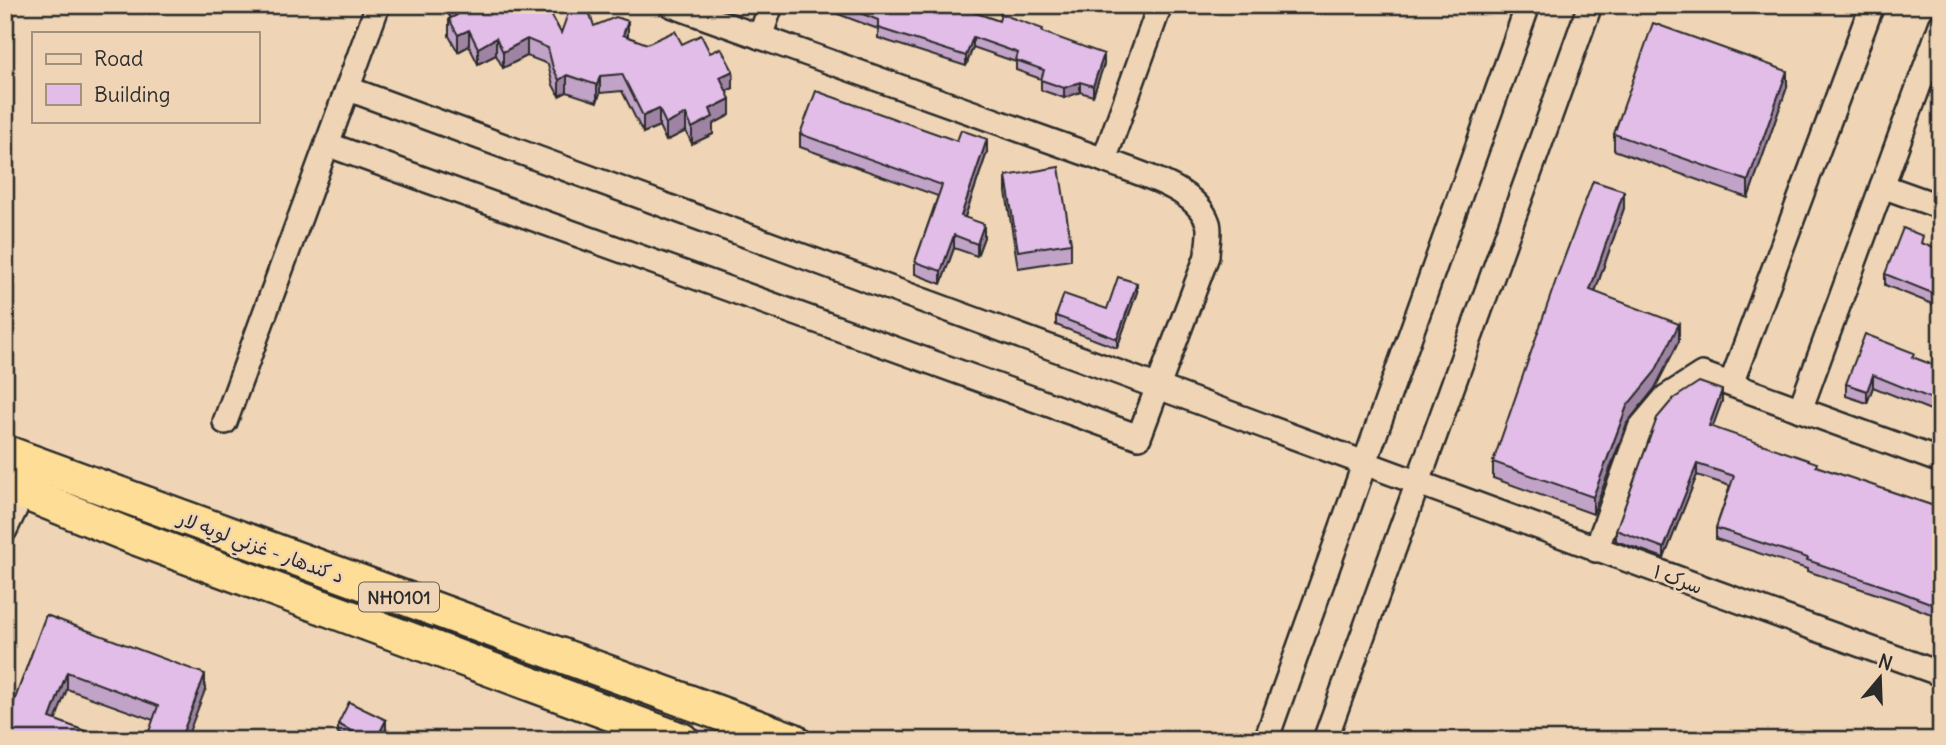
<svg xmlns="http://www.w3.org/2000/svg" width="1946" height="745" font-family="Delius,'Playpen Sans Arabic',sans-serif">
<rect width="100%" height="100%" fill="#efd5b6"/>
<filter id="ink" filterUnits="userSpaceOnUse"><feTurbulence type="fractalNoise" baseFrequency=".0143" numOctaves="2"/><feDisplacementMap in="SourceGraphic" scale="14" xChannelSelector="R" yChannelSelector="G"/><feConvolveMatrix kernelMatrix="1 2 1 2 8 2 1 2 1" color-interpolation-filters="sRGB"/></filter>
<g filter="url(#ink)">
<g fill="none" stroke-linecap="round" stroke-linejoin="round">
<defs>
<g id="minor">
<polyline points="760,37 771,5"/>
<path d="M349,89C879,284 1409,482 1941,674"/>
<path d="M329,145L1139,437L1207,256C1207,247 1211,232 1208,223C1196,187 1136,173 1104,160L671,5"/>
<polyline points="1104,160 1160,5"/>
<polyline points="1882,186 1941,207"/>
<polyline points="1731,384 1872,5"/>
<polyline points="1800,410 1941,25"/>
<polyline points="225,422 378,5"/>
<polyline points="5,530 29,480"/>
<polyline points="1596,550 1640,428 1666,397 1702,374 1941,461"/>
<polyline points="1266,740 1528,5"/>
<polyline points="1325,740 1590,5"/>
</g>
<g id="highway">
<polyline points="5,452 793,740"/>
<polyline points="5,485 133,537 682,740"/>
</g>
</defs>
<!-- minor casing -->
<use href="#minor" stroke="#2b2b2b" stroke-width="28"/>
<!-- highway casing -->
<use href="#highway" stroke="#2b2b2b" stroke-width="38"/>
<!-- minor -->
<use href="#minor" stroke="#efd5b6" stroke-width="23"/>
<!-- highway -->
<use href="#highway" stroke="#fedd96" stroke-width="33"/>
</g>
<!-- wall -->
<g fill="#c2a3c8" stroke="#2b2b2b" stroke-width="2">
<polygon points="449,5 546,5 561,33 594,26 647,44 682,44 710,53 733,88 727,91 730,115 713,124 713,134 692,144 686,131 666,141 659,126 643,133 622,91 600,93 597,102 567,92 559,96 553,85 548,64 527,56 503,68 496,55 478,64 469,46 458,52 449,36 449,19 451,19 449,15"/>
<polygon points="814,5 953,5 999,21 1043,32 1104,64 1093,96 1080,92 1064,98 1041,90 1041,79 1016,70 1016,62 973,47 966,66 878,38 878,29"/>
<polygon points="1787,87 1748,198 1614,150 1614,134"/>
<polygon points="1941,123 1941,166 1932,162 1932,149"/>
<polygon points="800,134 987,152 965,217 984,237 977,256 954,248 941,284 915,274 915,262 938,196 800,147"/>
<polygon points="1006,176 1071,243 1071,260 1018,268 1006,192"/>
<polygon points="1624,208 1595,292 1679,341 1655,388 1627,423 1593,514 1493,478 1493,462"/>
<polygon points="1923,244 1941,251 1941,298 1937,306 1885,285 1885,274"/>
<polygon points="1137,292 1117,348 1056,325 1056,316 1107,309"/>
<polygon points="1914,358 1941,368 1941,421 1933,418 1933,411 1873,387 1867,403 1846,396 1846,384"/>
<polygon points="1722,401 1712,427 1817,467 1941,511 1941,618 1898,601 1807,571 1807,569 1716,539 1716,528 1730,486 1697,475 1664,558 1616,541 1616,530"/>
<polygon points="46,615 205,690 153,720 67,689 55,720 109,740 5,740 5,726"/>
<polygon points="338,724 386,729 381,740 351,740 338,733"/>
</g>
<!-- shaded-wall -->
<g fill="#9e84a2" stroke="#2b2b2b" stroke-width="2">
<polygon points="628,21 628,38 623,35"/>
<polygon points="469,30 469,46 458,52 458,35"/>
<polygon points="973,37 973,47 966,66 966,56"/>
<polygon points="496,38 496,55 478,64 478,48"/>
<polygon points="527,39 527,56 503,68 503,52"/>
<polygon points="1104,54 1104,64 1093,96 1093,86"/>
<polygon points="733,71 733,88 720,94 720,77"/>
<polygon points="1787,71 1787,87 1748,198 1748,181"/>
<polygon points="567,75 567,92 559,96 559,80"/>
<polygon points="600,76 600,93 597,102 597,85"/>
<polygon points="1080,82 1080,92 1064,98 1064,88"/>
<polygon points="730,99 730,115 713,124 713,134 692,144 692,128 710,109"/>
<polygon points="659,109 659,126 643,133 643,116"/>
<polygon points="686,114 686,131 666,141 666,124"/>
<polygon points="987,139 987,152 961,228 961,216"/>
<polygon points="1624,191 1624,208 1590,306 1590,290"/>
<polygon points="984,224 984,237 977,256 977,244"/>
<polygon points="954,235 954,248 941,284 941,271"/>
<polygon points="1137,283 1137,292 1117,348 1117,339"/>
<polygon points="1941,286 1941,298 1937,306 1937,295"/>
<polygon points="1679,324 1679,341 1655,388 1627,423 1593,514 1593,497 1627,406"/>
<polygon points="1873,375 1873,387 1867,403 1867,391"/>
<polygon points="1722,390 1722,401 1709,437 1709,426"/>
<polygon points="1697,464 1697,475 1664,558 1664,548"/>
<polygon points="67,672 67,689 50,735 50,718"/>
<polygon points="205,674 205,690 186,740 180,740"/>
<polygon points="386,720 386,729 381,740 376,740"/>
</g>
<!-- building -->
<g fill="#e1bde8" stroke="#2b2b2b" stroke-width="2">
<polygon points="452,5 546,5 561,33 571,5 585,5 587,6 594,26 616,17 628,21 623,35 647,44 675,31 682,44 701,35 710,53 721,48 733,71 720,77 730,99 710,109 713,117 692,128 686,114 666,124 659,109 643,116 622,74 600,76 597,85 567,75 559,80 553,68 548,48 527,39 503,52 496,38 478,48 469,30 458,35 449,19 457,15"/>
<polygon points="840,5 953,5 999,21 1001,14 1043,29 1042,32 1104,54 1093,86 1080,82 1064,88 1041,80 1044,70 1016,60 1018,53 973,37 966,56 878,28 878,20"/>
<polygon points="1653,23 1787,71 1748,181 1614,134"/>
<polygon points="816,91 957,141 961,130 987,139 961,216 984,224 977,244 954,235 941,271 915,262 942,185 800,134"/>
<polygon points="1941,123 1941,153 1932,149"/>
<polygon points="1059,167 1071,243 1018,251 1006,176"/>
<polygon points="1593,181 1624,191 1590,290 1679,324 1655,372 1627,406 1593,497 1493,462 1557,277"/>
<polygon points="1903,228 1923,236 1921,243 1941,251 1941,286 1937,295 1885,274"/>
<polygon points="1118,277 1137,283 1117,339 1056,316 1064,294 1107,309"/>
<polygon points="1865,334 1914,353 1912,357 1941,368 1941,409 1933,406 1935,400 1873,375 1867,391 1846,384"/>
<polygon points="1699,382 1722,390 1709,426 1817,463 1816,466 1934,506 1933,509 1941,511 1941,607 1898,591 1807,560 1808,558 1716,528 1734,476 1697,464 1664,548 1616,530 1657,418 1673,399"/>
<polygon points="46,615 205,674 180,740 146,740 158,706 67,672 50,718 109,740 15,740 5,736 5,726"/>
<polygon points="349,702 386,720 376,740 369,740 338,724"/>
</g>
</g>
<g text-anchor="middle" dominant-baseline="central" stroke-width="5" stroke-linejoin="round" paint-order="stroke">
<!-- shield labels -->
<rect fill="#efd5b6" stroke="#665e55" stroke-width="2" x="359" y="582.5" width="80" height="29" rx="5"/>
<g font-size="18" font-weight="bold" fill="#2b2b2b">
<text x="399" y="597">NH0101</text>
</g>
<!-- street labels -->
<g font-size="19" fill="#2b2b2b" stroke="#efd5b6">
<text transform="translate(261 547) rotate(20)">د کندهار - غزني لويه لار</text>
<text transform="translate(1678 579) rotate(20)">سرک ۱</text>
</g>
</g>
<!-- margin -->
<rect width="1946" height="745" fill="none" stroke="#efd5b6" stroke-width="28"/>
<rect x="14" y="14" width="1918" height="717" fill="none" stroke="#2b2b2b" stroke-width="2.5" filter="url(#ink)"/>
<!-- legend -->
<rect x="32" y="32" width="228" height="91" fill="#efd5b6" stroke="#a1917e" stroke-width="2"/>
<rect x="46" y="54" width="35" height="10" fill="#efd5b6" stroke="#a1917e" stroke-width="2"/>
<text x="94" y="66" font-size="21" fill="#2b2b2b">Road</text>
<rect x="46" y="84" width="35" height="21" fill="#e1bde8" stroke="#a1917e" stroke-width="2"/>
<text x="94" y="102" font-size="21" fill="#2b2b2b">Building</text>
<!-- north arrow -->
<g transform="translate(1880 678) rotate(19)" stroke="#efd5b6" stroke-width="5" paint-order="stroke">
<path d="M0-5L12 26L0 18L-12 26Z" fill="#2b2b2b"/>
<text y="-10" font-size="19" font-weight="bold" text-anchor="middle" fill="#2b2b2b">N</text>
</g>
</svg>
